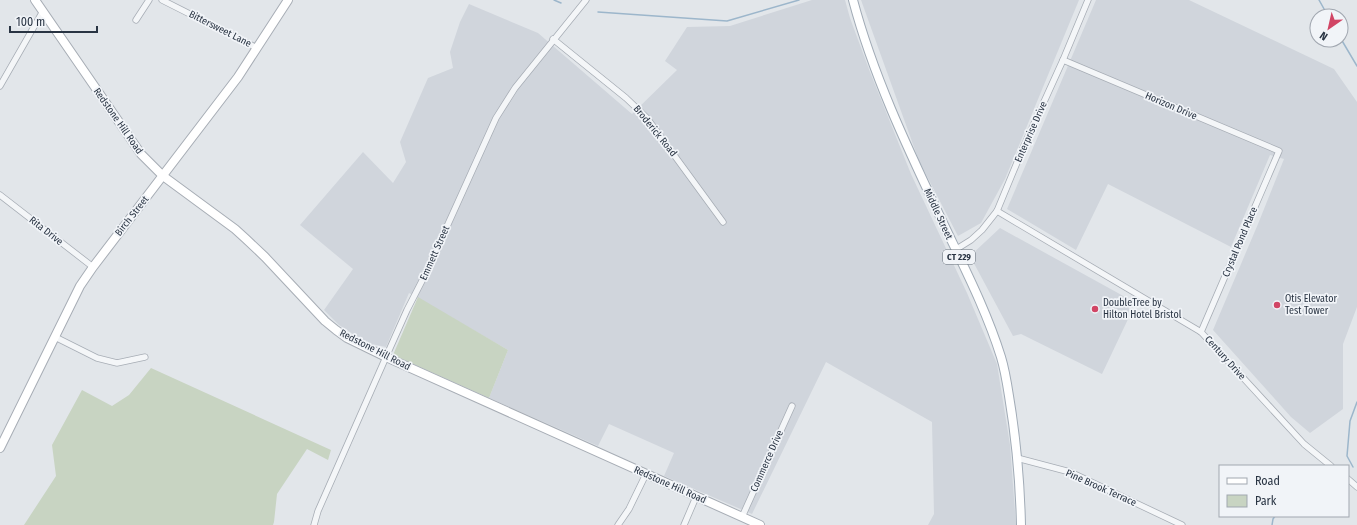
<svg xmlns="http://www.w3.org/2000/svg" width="1357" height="525" font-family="'Fira Sans Condensed',sans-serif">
<rect width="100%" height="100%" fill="#e2e6ea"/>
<!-- built -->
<g fill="#d0d5dc">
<polygon points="812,0 845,0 850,18 870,72 911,174 967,293 997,364 1010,445 1016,525 928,525 934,514 932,422 826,362 752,514 664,476 674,453 609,424 598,446 489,398 508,350 409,293 386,347 367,343 339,325 324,310 353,269 300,225 363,152 393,183 406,162 400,142 428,78 453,68 450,52 460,22 469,4 538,33 632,114 677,70 665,61 687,27 730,26"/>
<polygon points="861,0 1079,0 1005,179 981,223 958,236 919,161"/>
<polygon points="1096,0 1189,0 1334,69 1357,102 1357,307 1343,344 1343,409 1310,433 1291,417 1213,330 1258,224 1284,159 1270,155 1231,247 1108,184 1076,250 1007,209"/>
<polygon points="1000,228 1127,298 1130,315 1102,374 1021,334 1013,336 970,256"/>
</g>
<!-- green -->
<g fill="#c8d4c2">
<polygon points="418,297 508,350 489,398 393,355"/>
<polygon points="151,368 331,450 328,460 307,449 277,494 274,522 273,525 24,525 56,476 52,445 82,390 112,406 129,395"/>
</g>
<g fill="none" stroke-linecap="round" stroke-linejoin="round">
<!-- stream -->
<g stroke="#9cb6cb" stroke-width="1.5">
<polyline points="554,0 561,3"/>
<polyline points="1319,0 1328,16"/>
<polyline points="598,12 727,21 799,0"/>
<polyline points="1341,39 1357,66"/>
<polyline points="1353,467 1347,456 1350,421 1357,402"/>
<polyline points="1272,525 1273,519 1275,516"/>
</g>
<defs>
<g id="street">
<polyline points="162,0 257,48"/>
<polyline points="136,20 149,0"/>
<polyline points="553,39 626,98 647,118 723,222"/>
<polyline points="1063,60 1279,151 1201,332"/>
<polyline points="0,86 43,11"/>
<polyline points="0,195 93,267"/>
<polyline points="997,211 1201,332 1304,444 1331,466"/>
<polyline points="955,250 971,240 982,230 997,211 1023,148 1063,60 1088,0"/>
<polyline points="55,337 97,358 117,363 145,357"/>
<polyline points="1017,458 1070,472 1182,525"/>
<polyline points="1348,479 1357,487"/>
<polyline points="742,517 792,406"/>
<polyline points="314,525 318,511 386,357 407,310 425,275 496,118 515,88 586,0"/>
<polyline points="618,525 629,509 646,474"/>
<polyline points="684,525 696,497"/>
</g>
<g id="secondary">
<polyline points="35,0 141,154 163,176 235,229 246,239 265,257 325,321 336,330 347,338 386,357 760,525"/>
<polyline points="0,448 80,286 93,267 238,77 288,0"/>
</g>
<path id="primary" d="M853,0C874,79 910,153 945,227C965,269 987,312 1001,357C1005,370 1007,383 1009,396C1016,438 1020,482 1021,525"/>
</defs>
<!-- street casing -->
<use href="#street" stroke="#a7adb5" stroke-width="7"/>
<!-- secondary casing -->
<use href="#secondary" stroke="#a7adb5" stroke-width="10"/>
<!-- primary casing -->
<use href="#primary" stroke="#a1abb6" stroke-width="10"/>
<!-- street -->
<use href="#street" stroke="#f4f6f8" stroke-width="5.5"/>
<!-- secondary -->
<use href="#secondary" stroke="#fff" stroke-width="8"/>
<!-- primary -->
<use href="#primary" stroke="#fff" stroke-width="8"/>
</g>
<!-- markers -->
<g fill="#d14565" stroke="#f1f4f8" stroke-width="1.5">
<circle cx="1277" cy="305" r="4"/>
<circle cx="1095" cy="309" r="4"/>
</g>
<g text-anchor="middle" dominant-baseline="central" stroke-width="3.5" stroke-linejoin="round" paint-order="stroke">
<!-- shield labels -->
<rect fill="#f1f4f8" stroke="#656e79" stroke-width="1" x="943" y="250" width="32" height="14" rx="3"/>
<g font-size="9" font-weight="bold" fill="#293443">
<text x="959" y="257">CT 229</text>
</g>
<!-- street labels -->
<g font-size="10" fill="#293443" stroke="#f1f4f8">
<text transform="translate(220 29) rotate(27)">Bittersweet Lane</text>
<text transform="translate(1171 106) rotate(23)">Horizon Drive</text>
<text transform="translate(118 121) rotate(55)">Redstone Hill Road</text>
<text transform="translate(655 131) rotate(51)">Broderick Road</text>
<text transform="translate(1031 132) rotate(-66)">Enterprise Drive</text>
<text transform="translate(938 214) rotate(65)">Middle Street</text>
<text transform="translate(132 216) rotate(-52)">Birch Street</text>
<text transform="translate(46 231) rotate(38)">Rita Drive</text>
<text transform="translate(1240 242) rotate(-67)">Crystal Pond Place</text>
<text transform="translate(435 253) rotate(-66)">Emmett Street</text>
<text transform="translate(375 350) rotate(27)">Redstone Hill Road</text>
<text transform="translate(1225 358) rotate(48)">Century Drive</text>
<text transform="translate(767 461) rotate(-66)">Commerce Drive</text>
<text transform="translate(670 485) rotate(24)">Redstone Hill Road</text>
<text transform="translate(1101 488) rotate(24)">Pine Brook Terrace</text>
</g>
<!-- poi labels -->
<g font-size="10" fill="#293443" stroke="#f1f4f8" text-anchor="start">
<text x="1285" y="299">Otis Elevator<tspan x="1285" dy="12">Test Tower</tspan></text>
<text x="1103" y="303">DoubleTree by<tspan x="1103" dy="12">Hilton Hotel Bristol</tspan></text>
</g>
</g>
<!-- legend -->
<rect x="1219" y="465" width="130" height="52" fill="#f1f4f8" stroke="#a1a7b0"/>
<rect x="1227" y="478" width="20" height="6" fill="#ffffff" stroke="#a1a7b0"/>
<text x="1255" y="485" font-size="12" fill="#293443">Road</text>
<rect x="1227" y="495" width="20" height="12" fill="#c8d4c2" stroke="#a1a7b0"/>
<text x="1255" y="505" font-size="12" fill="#293443">Park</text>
<!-- north arrow -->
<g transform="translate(1329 28) rotate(214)"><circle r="19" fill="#f1f4f8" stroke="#a1a7b0"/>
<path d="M0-3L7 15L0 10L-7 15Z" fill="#d14565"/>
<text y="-6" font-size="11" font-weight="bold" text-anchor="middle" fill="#293443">N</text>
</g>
<!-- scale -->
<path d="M10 26v6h87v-6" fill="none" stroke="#293443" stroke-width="2"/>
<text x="16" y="26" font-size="12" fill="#293443" stroke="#f1f4f8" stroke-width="3" paint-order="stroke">100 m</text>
</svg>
